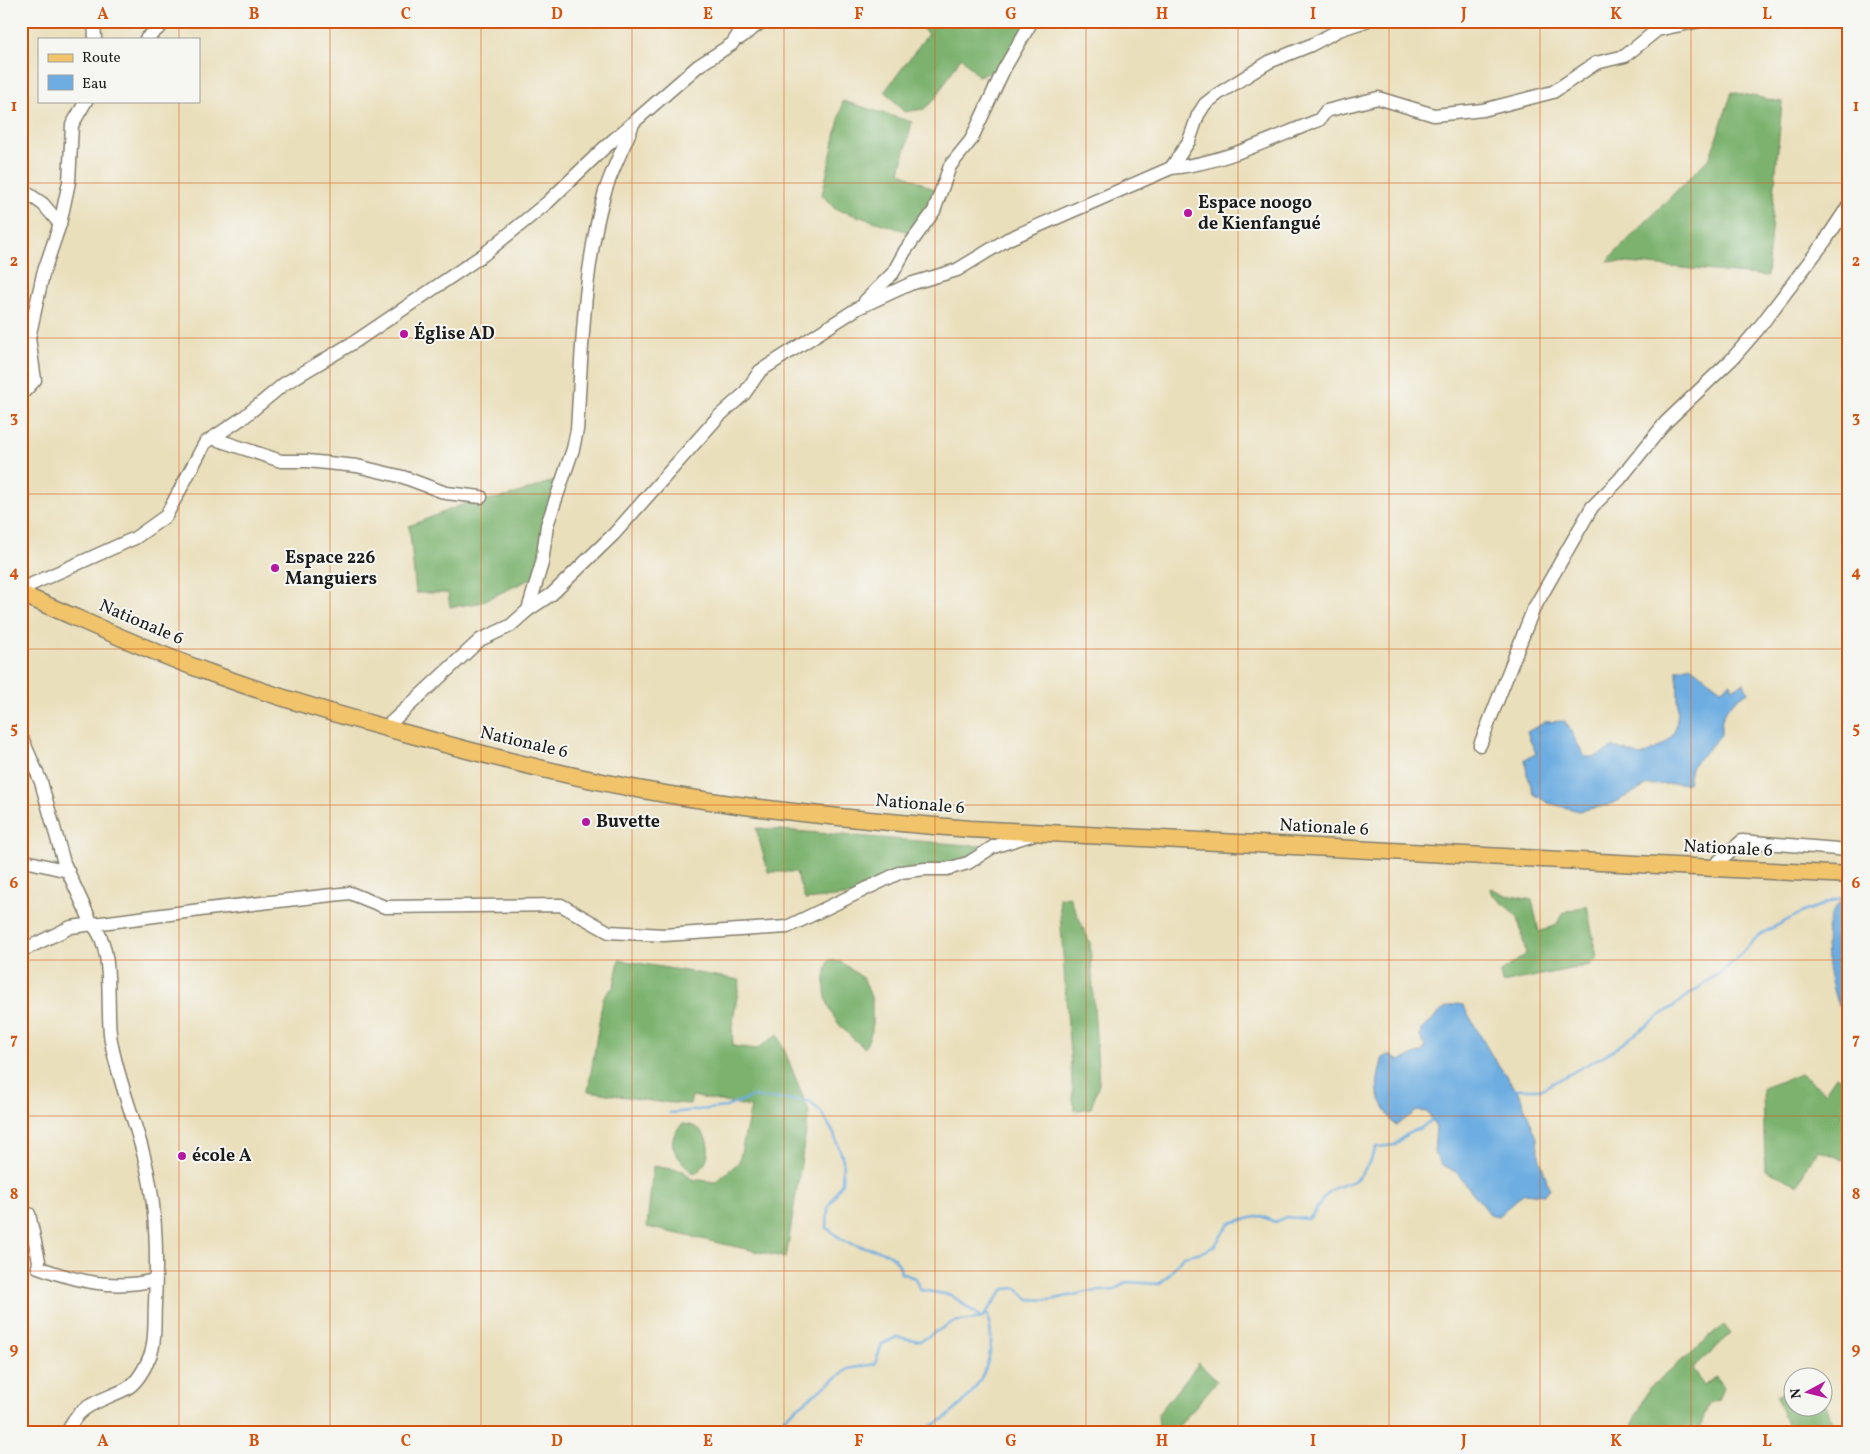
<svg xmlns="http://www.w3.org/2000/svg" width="1870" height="1454" font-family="Vollkorn,serif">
<rect width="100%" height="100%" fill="#f6f6f2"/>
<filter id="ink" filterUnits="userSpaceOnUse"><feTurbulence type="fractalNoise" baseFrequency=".02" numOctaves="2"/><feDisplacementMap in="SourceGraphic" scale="10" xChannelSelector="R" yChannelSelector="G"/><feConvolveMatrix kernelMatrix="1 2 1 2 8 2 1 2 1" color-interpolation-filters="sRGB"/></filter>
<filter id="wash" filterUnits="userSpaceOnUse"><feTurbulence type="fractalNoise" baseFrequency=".0096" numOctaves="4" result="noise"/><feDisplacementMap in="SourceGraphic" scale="20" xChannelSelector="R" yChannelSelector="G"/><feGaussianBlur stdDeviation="1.12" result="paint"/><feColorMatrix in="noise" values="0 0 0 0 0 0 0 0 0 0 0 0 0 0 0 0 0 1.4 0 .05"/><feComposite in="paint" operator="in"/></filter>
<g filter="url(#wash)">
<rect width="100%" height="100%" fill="#eadfbb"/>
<!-- forest -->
<g fill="#7cb26e" stroke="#4c6745">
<polygon points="913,21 1032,21 1004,69 978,76 961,57 935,99 924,109 904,112 885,91 928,34"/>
<polygon points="1732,92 1782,102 1767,276 1607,261 1710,157"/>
<polygon points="843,101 912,122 900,172 941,193 918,235 835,209 822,195"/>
<polygon points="562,478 539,575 479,603 450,607 448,593 416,593 409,526 469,502 506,497"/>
<polygon points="756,828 993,847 968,863 925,869 854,895 805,900 796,872 768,872"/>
<polygon points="1490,888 1506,895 1532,900 1539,932 1557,925 1562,913 1587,905 1597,958 1590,965 1502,983 1500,973 1526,954 1518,917 1491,893"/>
<polygon points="1069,896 1090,943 1099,1084 1091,1108 1074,1111 1059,898"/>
<polygon points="619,960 740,980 732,1026 733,1046 757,1049 778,1034 809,1112 786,1258 647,1227 653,1166 684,1171 691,1179 716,1182 739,1162 751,1107 692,1096 690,1104 658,1102 588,1091 603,998 614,986"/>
<path d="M829,960L841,962L864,979L872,1000V1031L865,1048C834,1026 816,999 829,960Z"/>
<polygon points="1801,1074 1825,1092 1836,1076 1849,1084 1849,1157 1848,1162 1819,1150 1808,1163 1798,1185 1765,1170 1763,1088"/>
<path d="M682,1124C709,1124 717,1156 697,1173L691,1172C676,1154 663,1144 682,1124Z"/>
<polygon points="1724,1325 1731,1334 1693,1368 1704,1385 1716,1377 1723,1387 1718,1400 1709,1403 1698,1433 1629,1433 1649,1388"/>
<polygon points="1199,1363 1217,1381 1173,1433 1159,1433 1158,1414"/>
<polygon points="1792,1387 1792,1406 1822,1406 1823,1396 1836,1433 1790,1433 1776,1396"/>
</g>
<!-- water -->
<g fill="#6dade1" stroke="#44647e">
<path d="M1690,666L1721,689L1731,683L1733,688L1744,683L1748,692C1729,705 1720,710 1721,735L1691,767L1688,783L1648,785L1609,805L1579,811L1548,803L1534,794L1527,774L1525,759L1536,754L1527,732L1545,722L1565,721L1585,757H1595L1614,747L1641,756C1651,751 1668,745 1673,734C1681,719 1677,687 1677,670Z"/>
<path d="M1849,895V1010L1848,1012L1838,1006C1828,976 1813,915 1849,895Z"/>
<path d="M1457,1004L1463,1005L1492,1056L1520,1095L1537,1138L1538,1152L1549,1188L1544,1195L1524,1193L1498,1216L1490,1214L1456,1172L1441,1164L1434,1153L1436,1128L1428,1112L1417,1111L1397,1125L1393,1123C1375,1091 1374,1093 1383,1057L1390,1055L1399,1061L1422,1052L1425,1047L1420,1037L1421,1030L1446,1007Z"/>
</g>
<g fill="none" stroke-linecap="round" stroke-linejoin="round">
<!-- stream -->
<g stroke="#6dade1" stroke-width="2.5">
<polyline points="1513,1089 1542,1089 1612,1051 1730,965 1759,935 1803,912 1849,895"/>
<path d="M670,1113L726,1107L751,1097L809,1101L821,1112L833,1132L843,1159L842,1183L828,1207L827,1228C833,1233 840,1239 847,1242C866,1251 898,1246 901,1273L915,1278L920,1290L951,1295L982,1318"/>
<path d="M768,1433L778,1422L848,1369L875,1364L882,1344L897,1337L920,1341L953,1322L982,1318L1004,1289L1017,1288L1028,1299L1050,1300L1087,1292L1115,1290L1126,1282L1159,1284L1168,1276L1183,1256C1216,1250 1212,1250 1229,1223L1261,1216L1275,1222L1286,1217L1308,1219C1317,1212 1319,1203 1327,1194C1334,1185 1346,1186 1355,1180C1365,1172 1371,1159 1377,1147L1395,1145L1407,1134L1421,1128L1435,1117"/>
<path d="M914,1433C953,1421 988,1385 991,1344C992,1333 989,1323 987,1313"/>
</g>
</g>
</g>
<g filter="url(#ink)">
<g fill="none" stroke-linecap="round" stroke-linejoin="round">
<defs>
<g id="minor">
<polyline points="94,21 95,39"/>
<polyline points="740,38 763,21"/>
<polyline points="146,39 167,21"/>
<polyline points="1171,168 1189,141 1198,115 1205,104 1218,94 1269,62 1311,45 1339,30 1366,21"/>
<polyline points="21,189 43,204 60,224"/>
<polyline points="865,301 893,273 905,251 934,211 950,166 971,140 1004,69 1032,21"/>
<polyline points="21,395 35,380 29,338 43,274 60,224 69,182 72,125 86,101"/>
<polyline points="212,438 281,461 307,461 357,466 403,477 446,493 481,497"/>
<polyline points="21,589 135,538 166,516 205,443 244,417 284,384 356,341 483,255 548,202 603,149 698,66 732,44 747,21"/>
<path d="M528,610L552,594L614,534L718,417L744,394L760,371L858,308L910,284L957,270L1008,239L1171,168C1224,163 1270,139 1319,120L1326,111L1378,98L1434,115L1483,110L1553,92L1596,63L1625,56L1657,30L1700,21"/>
<path d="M385,728L480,640L510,626L528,610L542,563L547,525L573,449L577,430C582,352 583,271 604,195C611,171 624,147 633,124"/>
<path d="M21,736L41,782L64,863L92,924C116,948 105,1009 111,1041C119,1085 138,1126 147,1169C157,1213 157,1259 155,1304C154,1320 156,1342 150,1356C145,1368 137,1383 126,1389C104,1400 75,1405 68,1433"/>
<polyline points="1480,745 1533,610 1592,507 1619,480 1666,422 1732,359 1758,329 1825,241 1849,205"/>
<polyline points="21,860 68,871"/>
<polyline points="1711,868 1742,841 1849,850"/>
<polyline points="21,951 71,927 208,909 350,893 385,907 561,905 609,932 664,935 787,927 901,872 925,869 947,869 968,863 993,847 1031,835"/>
<path d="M21,1215L29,1214L39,1261L38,1267C78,1282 114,1290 155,1280"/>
</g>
<path id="major" d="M21,594C85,621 147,651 213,674C279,698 348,718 416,736C512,763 611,787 710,801C796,814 883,822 970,829L1849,875"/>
</defs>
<!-- minor casing -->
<use href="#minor" stroke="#837e6c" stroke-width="15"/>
<!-- major casing -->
<use href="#major" stroke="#837e6c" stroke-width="19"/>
<!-- minor -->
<use href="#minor" stroke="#fff" stroke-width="12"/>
<!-- major -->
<use href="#major" stroke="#f1c36a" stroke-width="16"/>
</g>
</g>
<!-- grid -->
<path fill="none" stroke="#d4530e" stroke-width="1" stroke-opacity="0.55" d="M179,21V39M330,21V1433M481,21V1433M632,21V1433M784,21V1433M935,21V1433M1086,21V1433M1238,21V1433M1389,21V1433M1540,21V1433M1691,21V1433M179,101V1433M21,183H1849M21,338H1849M21,494H1849M21,649H1849M21,805H1849M21,960H1849M21,1116H1849M21,1271H1849"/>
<!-- markers -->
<g fill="#b5179e" stroke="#f6f6f2" stroke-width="2">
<circle cx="1188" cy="213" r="5"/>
<circle cx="404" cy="334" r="5"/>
<circle cx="275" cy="568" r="5"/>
<circle cx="586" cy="822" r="5"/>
<circle cx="182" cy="1156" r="5"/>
</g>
<g text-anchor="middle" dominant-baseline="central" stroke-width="4" stroke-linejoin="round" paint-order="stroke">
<!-- poi labels -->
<g font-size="18" font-weight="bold" fill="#1c1c1c" stroke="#f6f6f2" text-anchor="start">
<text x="1198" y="203">Espace noogo<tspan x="1198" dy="21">de Kienfangué</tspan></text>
<text x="414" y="334">Église AD</text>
<text x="285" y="558">Espace 226<tspan x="285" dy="21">Manguiers</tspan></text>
<text x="596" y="822">Buvette</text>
<text x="192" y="1156">école A</text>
</g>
<!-- street labels -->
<g font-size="18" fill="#1c1c1c" stroke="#f6f6f2">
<text transform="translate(141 623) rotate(23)">Nationale 6</text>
<text transform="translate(524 743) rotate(13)">Nationale 6</text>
<text transform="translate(920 805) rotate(5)">Nationale 6</text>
<text transform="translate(1324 828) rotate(3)">Nationale 6</text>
<text transform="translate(1728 849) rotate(3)">Nationale 6</text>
</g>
</g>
<!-- margin -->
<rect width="1870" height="1454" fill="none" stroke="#f6f6f2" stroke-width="55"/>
<!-- legend -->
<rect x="38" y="38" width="162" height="65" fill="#f6f6f2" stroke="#9f9f9c"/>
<rect x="48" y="54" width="25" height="8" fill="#f1c36a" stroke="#9f9f9c"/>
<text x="82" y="62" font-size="15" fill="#1c1c1c">Route</text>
<rect x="48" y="75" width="25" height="15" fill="#6dade1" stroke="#9f9f9c"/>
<text x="82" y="88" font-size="15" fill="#1c1c1c">Eau</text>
<!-- north arrow -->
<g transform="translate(1808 1392) rotate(263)"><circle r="24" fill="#f6f6f2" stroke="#9f9f9c"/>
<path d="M0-4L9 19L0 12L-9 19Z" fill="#b5179e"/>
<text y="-8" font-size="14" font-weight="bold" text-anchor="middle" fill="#1c1c1c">N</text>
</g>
<rect x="28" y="28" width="1814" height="1398" fill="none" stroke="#d4530e" stroke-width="2"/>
<g font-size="16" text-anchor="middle" font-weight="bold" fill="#d4530e">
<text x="103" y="19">A</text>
<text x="254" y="19">B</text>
<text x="406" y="19">C</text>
<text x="557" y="19">D</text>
<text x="708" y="19">E</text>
<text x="859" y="19">F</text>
<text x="1011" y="19">G</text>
<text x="1162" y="19">H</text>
<text x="1313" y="19">I</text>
<text x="1464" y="19">J</text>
<text x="1616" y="19">K</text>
<text x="1767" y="19">L</text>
<text x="14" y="111">1</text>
<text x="1856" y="111">1</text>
<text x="14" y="266">2</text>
<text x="1856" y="266">2</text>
<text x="14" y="422">3</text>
<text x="1856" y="422">3</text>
<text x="14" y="577">4</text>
<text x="1856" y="577">4</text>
<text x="14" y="733">5</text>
<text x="1856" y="733">5</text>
<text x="14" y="888">6</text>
<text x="1856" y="888">6</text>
<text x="14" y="1044">7</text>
<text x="1856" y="1044">7</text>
<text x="14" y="1199">8</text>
<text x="1856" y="1199">8</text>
<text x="14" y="1354">9</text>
<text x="1856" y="1354">9</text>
<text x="103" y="1446">A</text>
<text x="254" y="1446">B</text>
<text x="406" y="1446">C</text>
<text x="557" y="1446">D</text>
<text x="708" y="1446">E</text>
<text x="859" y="1446">F</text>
<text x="1011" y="1446">G</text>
<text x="1162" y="1446">H</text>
<text x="1313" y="1446">I</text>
<text x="1464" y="1446">J</text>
<text x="1616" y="1446">K</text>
<text x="1767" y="1446">L</text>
</g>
</svg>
